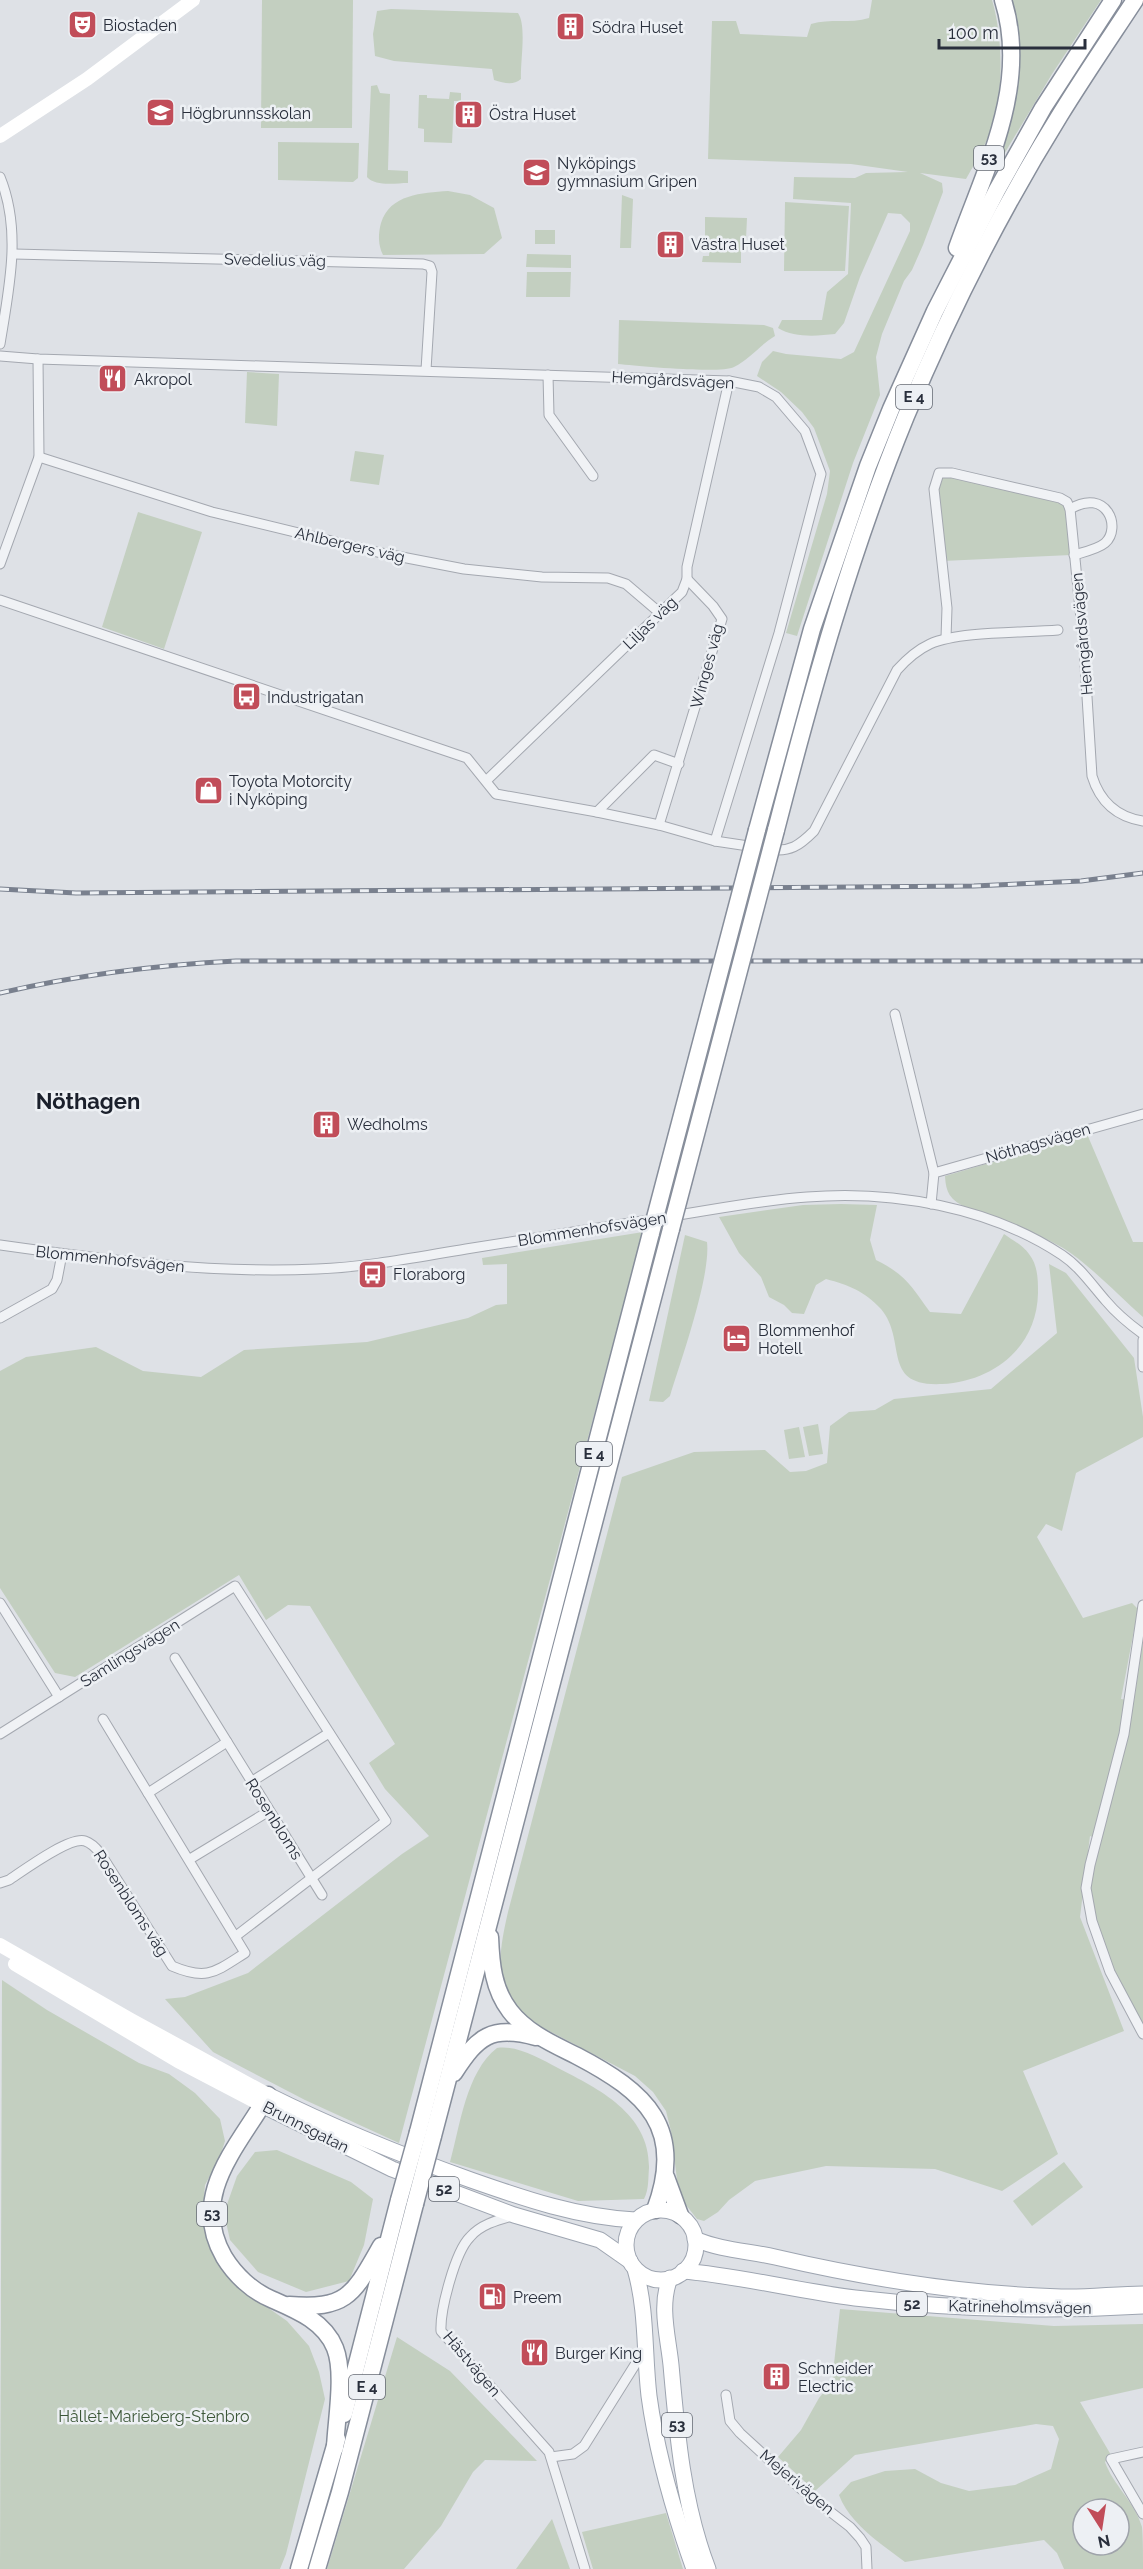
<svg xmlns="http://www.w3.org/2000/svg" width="1143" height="2569" font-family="Raleway,sans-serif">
<rect width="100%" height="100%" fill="#dee1e6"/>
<!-- green -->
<g fill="#c3cfc0" fill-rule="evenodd">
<polygon points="262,0 353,0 352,128 261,128"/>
<path d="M872,0H992C1002,33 1004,86 994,120C988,141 977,160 966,179L920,173L942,183L943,192L923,245L912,270L904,281L882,334L876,357L880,395L853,463L797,636L786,633L827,494L830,471L814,428L802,412L781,392L757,376L762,362L773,351L786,354L841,359L854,352L910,231V223L901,214L888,213L860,277L844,323L835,334C817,336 794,338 778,328L782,320H822L827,292L848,274L851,203L793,199L794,177L855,178L866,173L908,172L851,164L708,159L712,21H736L740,34L807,37L811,24C830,18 850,24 869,18Z"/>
<polygon points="1008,0 1101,0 1052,74 988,181 1002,138"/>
<path d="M391,9L518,13C527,26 520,62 521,79C513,86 504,83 494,80L492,69L394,61L375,56L373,34L377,11Z"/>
<path d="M377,85L380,93L390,94L388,170L408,171V183C396,183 376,187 367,177L371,86Z"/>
<polygon points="450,92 461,93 461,101 454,101 452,143 424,142 424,129 418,128 419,95 427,95 427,98 449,99"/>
<polygon points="278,142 359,143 358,178 353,182 278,180"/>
<path d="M448,191L470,195L494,208L502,238L484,254L383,255C378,245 378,234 381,223C390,194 422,193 448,191Z"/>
<polygon points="622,195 633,199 631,248 620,248"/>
<polygon points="785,202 849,206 845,271 784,271"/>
<polygon points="705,217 747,218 746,239 741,240 741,263 702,262 703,256 709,256 710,239 705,239"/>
<rect x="535" y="230" width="20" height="14"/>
<polygon points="527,254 571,255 571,268 526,267"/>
<polygon points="527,272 571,272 570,297 526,297"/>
<path d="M619,320L764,325L773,328L775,336C760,345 750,359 734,367C721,374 639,366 618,364Z"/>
<polygon points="247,372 279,374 277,426 245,423"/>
<polygon points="355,451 384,455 379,485 350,481"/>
<path d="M943,474L1058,500L1066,506L1071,555L943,561C940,541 929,489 943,474Z"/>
<polygon points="138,512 202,532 164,649 102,627"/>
<path d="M1087,1134L1133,1242H1143V1317C1119,1296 1089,1264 1063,1248C1032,1230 997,1223 965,1207C950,1199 946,1193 945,1176Z"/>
<path d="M841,1204L877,1205L870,1240L876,1260C906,1275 911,1286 930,1312L961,1314L1004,1234C1012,1240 1023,1245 1029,1254C1038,1265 1038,1280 1038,1293C1037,1347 994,1381 942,1384C880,1387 908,1341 881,1309C864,1291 849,1285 826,1279L816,1285L804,1314L792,1313L784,1305L769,1297L761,1277L739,1253L719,1217L803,1205Z"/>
<polygon points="643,1232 399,2143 305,2100 213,2052 165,1999 185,1997 248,1973 402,1854 429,1836 385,1789 369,1763 395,1744 310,1606 288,1605 266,1620 239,1575 75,1677 55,1673 0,1588 0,1371 26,1357 96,1347 143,1371 201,1377 244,1350 367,1342 468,1318 496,1305 507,1304 507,1264 483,1265 482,1258"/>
<path d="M685,1235L707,1242C711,1276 681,1360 670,1396L663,1402L649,1401Z"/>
<path d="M1049,1264L1066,1273L1134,1358L1143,1417V1437L1076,1473L1062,1531L1046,1524L1037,1537L1083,1618L1132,1603L1138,1609L1121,1699L1134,1701L1143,1640V2026C1121,1983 1092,1935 1090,1885C1090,1870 1096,1854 1099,1840L1090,1836L1080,1917L1124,2031L1023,2071L1058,2154L1002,2191L935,2169L826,2166L755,2181L729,2200L718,2212L704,2221L697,2219L679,2196L671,2131L666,2111L653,2092L635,2076L532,2022C492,1991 498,1956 508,1912L622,1477L694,1452L765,1450L790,1472L806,1471L827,1463L830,1426L849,1412L875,1410L894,1399L991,1389L1057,1333Z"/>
<polygon points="818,1424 823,1454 809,1456 803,1427"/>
<polygon points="799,1427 805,1457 789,1459 784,1430"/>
<polygon points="2,1980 47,2010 139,2063 169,2074 195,2093 220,2119 225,2141 220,2157 205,2185 203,2210 208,2240 220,2267 237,2286 287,2321 309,2346 319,2372 325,2399 286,2554 280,2569 0,2569"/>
<path d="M497,2048C518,2045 540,2059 558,2068C599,2089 650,2114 649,2168C648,2179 649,2189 644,2199L578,2201L450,2162C460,2126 466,2072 497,2048Z"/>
<polygon points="277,2150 351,2182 373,2199 364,2245 349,2281 306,2292 258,2272 230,2240 224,2213 237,2176 255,2152"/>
<polygon points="1064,2162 1083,2187 1032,2226 1013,2201"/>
<path d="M840,2309L1054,2326L1143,2324V2388L1080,2402L1111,2455L1105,2462C1113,2485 1135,2502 1142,2527C1143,2538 1143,2557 1143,2569H1064L1057,2553L1044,2540L905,2562C881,2544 850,2524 839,2495L851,2482L885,2471L915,2469L941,2483L969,2491L1015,2485L1051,2469L1059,2439L1053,2426L1036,2424L855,2455L815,2491L778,2457L801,2430L819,2398L832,2382ZM1083,2509H1119V2545H1083Z"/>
<polygon points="397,2337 450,2371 537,2461 485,2460 473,2472 441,2526 404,2569 327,2569"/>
<polygon points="666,2513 683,2569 593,2569 582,2532"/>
<polygon points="552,2519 570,2569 516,2569"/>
</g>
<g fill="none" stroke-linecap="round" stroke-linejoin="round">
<defs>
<g id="street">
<path d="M0,177C22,231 9,288 0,344"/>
<polyline points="14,254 423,264 430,266 432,272 426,370"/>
<polyline points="0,356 38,359 729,381 759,387 776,397 805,431 821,474 779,633 715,841"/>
<polyline points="548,375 549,415 593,476"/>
<polyline points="39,457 212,512 381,553 464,569 542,577 608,578 626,584 660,613"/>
<path d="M1070,509C1107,487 1122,528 1105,543C1098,549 1084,552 1074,555"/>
<polyline points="0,564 39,457 38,359"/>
<polyline points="0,600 467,758 496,794 597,812 659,825 715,841 755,847"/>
<path d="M946,638L947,608L934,489L939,473H952L1060,498L1067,502L1070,509L1084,649L1092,776C1100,802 1117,817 1143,821"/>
<polyline points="487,780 682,592 687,579 687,567 729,381"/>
<polyline points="597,812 654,755 679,764"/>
<polyline points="659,825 722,619 713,606 687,579"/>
<path d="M768,849C790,853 800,845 814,831L897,670C906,660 917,650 930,644C959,631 1024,633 1058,630"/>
<polyline points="895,1014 934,1173"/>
<polyline points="931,1204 934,1173 1143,1114"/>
<path d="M672,1216C717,1209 762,1200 807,1197C892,1190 990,1207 1062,1255C1080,1267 1092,1285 1106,1301C1117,1314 1129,1324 1143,1334"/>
<path d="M0,1245C106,1260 210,1274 317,1269C368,1267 417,1257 466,1249C529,1239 592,1229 655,1219"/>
<polyline points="0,1318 52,1289 57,1280 62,1254"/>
<polyline points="1143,1340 1143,1367"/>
<polyline points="0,1603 59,1697"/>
<polyline points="1143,1605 1124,1734 1090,1865 1086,1888 1092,1921 1110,1972 1143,2034"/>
<polyline points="175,1658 322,1895"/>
<polyline points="0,1734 235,1586 386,1821 236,1936"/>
<polyline points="251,1782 329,1733"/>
<polyline points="148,1793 227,1742"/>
<polyline points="190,1859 269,1811"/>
<path d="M0,1883L9,1880C24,1870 70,1836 85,1841C91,1843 96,1848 100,1853L172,1966C207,1981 215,1972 245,1953L103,1719"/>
<path d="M512,2216C497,2220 480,2225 470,2237C455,2252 440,2310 441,2331L549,2452L585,2569"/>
<polyline points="726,2395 730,2421 740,2433 801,2489 850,2527 860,2538 866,2547 867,2569"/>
<polyline points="1143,2452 1111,2459 1143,2514"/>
<polyline points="551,2457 573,2454 584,2446 643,2352"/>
</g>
<g id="primary">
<path d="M268,2095C334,2128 401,2155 471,2180C525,2199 578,2217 635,2220"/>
<polyline points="262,2105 392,2169 514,2215 600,2240 630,2261"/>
<circle cx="661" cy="2245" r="35"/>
<path d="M695,2239C720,2250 748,2251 775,2257C869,2279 964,2294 1061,2297C1088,2298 1116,2294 1143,2294"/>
<path d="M635,2269C647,2310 644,2353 649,2396C657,2455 674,2513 694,2569"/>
<path d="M683,2271C741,2276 798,2291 855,2298C951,2309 1047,2312 1143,2306"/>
<path d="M670,2278C659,2306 668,2336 671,2365C677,2434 683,2504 708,2569"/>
</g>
<g id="highway">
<path d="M957,248C985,169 1030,85 1003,0"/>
<polyline points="757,830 812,629 868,466 891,409 935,311 997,190 1043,108 1113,0"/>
<path d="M776,830C812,690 851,550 906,416C949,313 1001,210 1060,115C1084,76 1110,38 1135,0"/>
<path d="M490,1937C491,1963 493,1989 510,2011C527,2033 553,2044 577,2056C646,2092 686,2128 655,2210"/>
<path d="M454,2073C478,2036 491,2025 536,2037"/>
<path d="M268,2095C239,2146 188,2195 224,2257C235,2275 252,2291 271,2299C296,2310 324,2321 335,2348C345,2373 336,2421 335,2448"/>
<polyline points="418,2132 651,1233"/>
<polyline points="433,2136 671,1229"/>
<polyline points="666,2177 680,2215"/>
<path d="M289,2305C348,2310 354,2293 381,2246"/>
<polyline points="344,2414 399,2200"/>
<polyline points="299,2569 337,2439"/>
<polyline points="317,2569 340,2492 415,2204"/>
</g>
</defs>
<!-- street casing -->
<use href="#street" stroke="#a4a8b0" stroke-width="11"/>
<!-- primary casing -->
<use href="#primary" stroke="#9ea5b1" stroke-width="17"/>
<!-- highway casing -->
<use href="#highway" stroke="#878e9b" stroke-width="19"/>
<!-- street -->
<use href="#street" stroke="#f0f2f5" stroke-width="9"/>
<!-- secondary -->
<g stroke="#fff" stroke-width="14">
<polyline points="0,136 87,79 193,0"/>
<polyline points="0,1945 131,2020 268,2095"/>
<polyline points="15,1964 178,2061 262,2105"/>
</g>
<!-- primary -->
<use href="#primary" stroke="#fff" stroke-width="15"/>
<!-- highway -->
<use href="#highway" stroke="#fff" stroke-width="16"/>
<defs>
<g id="rail">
<polyline points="0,889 76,893 974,886 1081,881 1143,873"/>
<path d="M0,993C78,975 156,965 236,961H1143"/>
</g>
</defs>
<!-- rail casing -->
<use href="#rail" stroke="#79808e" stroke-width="5"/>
<!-- rail -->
<use href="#rail" stroke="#edf0f4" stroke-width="3" stroke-dasharray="9" stroke-linecap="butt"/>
<defs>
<g id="highway-bridge">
<polyline points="671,1229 776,830"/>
<polyline points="651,1233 757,830"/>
<polyline points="399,2200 418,2132"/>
<polyline points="415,2204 433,2136"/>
</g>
</defs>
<!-- highway-bridge casing -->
<use href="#highway-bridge" stroke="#878e9b" stroke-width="19" stroke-linecap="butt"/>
<!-- highway-bridge -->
<use href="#highway-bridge" stroke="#fff" stroke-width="16"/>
</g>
<!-- icons -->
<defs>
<symbol id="theatre-square" viewBox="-11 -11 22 22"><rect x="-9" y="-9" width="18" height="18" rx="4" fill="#c14d59" stroke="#edf0f4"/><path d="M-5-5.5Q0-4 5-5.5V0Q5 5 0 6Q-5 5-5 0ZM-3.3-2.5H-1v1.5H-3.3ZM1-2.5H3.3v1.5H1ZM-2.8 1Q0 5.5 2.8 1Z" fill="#fff"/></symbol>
<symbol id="building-square" viewBox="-11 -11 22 22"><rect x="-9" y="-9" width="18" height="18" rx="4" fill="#c14d59" stroke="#edf0f4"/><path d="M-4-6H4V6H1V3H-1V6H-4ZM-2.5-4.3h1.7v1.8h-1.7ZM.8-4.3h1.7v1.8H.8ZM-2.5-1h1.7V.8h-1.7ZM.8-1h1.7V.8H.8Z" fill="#fff"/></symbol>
<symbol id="school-square" viewBox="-11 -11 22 22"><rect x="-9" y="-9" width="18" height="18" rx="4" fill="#c14d59" stroke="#edf0f4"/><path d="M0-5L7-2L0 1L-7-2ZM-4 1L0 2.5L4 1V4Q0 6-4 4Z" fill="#fff"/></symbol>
<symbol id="restaurant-square" viewBox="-11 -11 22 22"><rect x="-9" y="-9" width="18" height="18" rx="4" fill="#c14d59" stroke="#edf0f4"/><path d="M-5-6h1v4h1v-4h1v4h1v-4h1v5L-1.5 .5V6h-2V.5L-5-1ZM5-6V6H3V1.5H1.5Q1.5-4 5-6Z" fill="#fff"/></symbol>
<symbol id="bus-square" viewBox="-11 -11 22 22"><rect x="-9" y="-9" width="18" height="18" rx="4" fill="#c14d59" stroke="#edf0f4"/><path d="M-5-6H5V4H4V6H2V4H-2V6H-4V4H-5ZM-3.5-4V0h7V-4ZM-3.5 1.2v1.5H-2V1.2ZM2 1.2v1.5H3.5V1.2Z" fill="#fff"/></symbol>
<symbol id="shop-square" viewBox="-11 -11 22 22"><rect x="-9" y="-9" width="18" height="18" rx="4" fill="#c14d59" stroke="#edf0f4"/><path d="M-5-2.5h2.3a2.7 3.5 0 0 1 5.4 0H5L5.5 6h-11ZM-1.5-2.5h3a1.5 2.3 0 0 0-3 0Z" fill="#fff"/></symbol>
<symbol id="hotel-square" viewBox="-11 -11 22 22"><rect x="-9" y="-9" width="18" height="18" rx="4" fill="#c14d59" stroke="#edf0f4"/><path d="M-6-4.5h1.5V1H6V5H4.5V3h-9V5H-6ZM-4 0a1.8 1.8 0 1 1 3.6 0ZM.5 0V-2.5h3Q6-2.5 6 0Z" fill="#fff"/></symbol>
<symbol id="fuel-square" viewBox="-11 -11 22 22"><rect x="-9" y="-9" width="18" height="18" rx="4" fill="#c14d59" stroke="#edf0f4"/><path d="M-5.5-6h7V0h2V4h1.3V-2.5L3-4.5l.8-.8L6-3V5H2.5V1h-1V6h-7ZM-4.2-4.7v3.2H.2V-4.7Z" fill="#fff"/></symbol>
</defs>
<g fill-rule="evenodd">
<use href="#theatre-square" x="66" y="8" width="33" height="33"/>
<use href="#building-square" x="554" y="10" width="33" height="33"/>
<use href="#school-square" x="144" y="96" width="33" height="33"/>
<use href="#building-square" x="452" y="98" width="33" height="33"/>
<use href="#school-square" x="520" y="156" width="33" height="33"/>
<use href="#building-square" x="654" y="228" width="33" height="33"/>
<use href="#restaurant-square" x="96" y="362" width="33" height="33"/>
<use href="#bus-square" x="230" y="680" width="33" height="33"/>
<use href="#shop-square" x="192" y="774" width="33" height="33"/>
<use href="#building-square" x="310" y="1108" width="33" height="33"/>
<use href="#bus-square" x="356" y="1258" width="33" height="33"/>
<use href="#hotel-square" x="720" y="1322" width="33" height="33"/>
<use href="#fuel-square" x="476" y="2280" width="33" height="33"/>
<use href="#restaurant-square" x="518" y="2336" width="33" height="33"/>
<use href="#building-square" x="760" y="2360" width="33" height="33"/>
</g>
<g text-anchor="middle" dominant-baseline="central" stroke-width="5" stroke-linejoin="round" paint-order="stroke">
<!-- shield labels -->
<g fill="#edf0f4" stroke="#646973" stroke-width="1.5">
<rect x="974" y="146" width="30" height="24" rx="4.5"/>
<rect x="896" y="385" width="36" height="24" rx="4.5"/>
<rect x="576" y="1442" width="36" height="24" rx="4.5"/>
<rect x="429" y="2177" width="30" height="24" rx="4.5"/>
<rect x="197" y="2202" width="30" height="24" rx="4.5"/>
<rect x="897" y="2292" width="30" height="24" rx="4.5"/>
<rect x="349" y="2375" width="36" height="24" rx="4.5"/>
<rect x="662" y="2413" width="30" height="24" rx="4.5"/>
</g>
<g font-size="15" font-weight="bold" fill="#292f3c">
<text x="989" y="158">53</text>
<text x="914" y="397">E 4</text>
<text x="594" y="1454">E 4</text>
<text x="444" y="2189">52</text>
<text x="212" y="2214">53</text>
<text x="912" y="2304">52</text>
<text x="367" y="2387">E 4</text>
<text x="677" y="2425">53</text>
</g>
<!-- poi labels -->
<g font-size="16" fill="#292f3c" stroke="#edf0f4" text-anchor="start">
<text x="103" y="25">Biostaden</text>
<text x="592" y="27">Södra Huset</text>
<text x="181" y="113">Högbrunnsskolan</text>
<text x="489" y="114">Östra Huset</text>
<text x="557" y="163">Nyköpings<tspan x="557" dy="18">gymnasium Gripen</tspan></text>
<text x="691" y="244">Västra Huset</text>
<text x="134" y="379">Akropol</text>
<text x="267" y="697">Industrigatan</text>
<text x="229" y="781">Toyota Motorcity<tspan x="229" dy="18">i Nyköping</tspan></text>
<text x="347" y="1124">Wedholms</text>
<text x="393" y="1274">Floraborg</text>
<text x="758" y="1330">Blommenhof<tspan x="758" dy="18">Hotell</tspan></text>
<text x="513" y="2297">Preem</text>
<text x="555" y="2353">Burger King</text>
<text x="798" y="2368">Schneider<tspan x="798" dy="18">Electric</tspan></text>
</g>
<!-- street labels -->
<g font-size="16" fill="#292f3c" stroke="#edf0f4">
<text transform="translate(275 260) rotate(1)">Svedelius väg</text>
<text transform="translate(673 380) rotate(3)">Hemgårdsvägen</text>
<text transform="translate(350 545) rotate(13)">Ahlbergers väg</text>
<text transform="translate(650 623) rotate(-44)">Liljas väg</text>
<text transform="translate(1082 634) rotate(-95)">Hemgårdsvägen</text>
<text transform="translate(707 666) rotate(-75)">Winges väg</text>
<text transform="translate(1038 1143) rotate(-16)">Nöthagsvägen</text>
<text transform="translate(592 1229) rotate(-9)">Blommenhofsvägen</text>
<text transform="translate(110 1259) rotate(6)">Blommenhofsvägen</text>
<text transform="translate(130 1653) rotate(-32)">Samlingsvägen</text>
<text transform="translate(274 1819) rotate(58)">Rosenbloms</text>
<text transform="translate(131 1903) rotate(57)">Rosenbloms väg</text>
<text transform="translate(306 2127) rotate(27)">Brunnsgatan</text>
<text transform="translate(1020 2307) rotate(1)">Katrineholmsvägen</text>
<text transform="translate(472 2364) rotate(50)">Hästvägen</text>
<text transform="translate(797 2482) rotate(40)">Mejerivägen</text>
</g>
<!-- park labels -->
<g font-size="16" fill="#3b5637" stroke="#edf0f4">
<text x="154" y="2416">Hållet-Marieberg-Stenbro</text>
</g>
<!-- district labels -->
<g font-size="22" font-weight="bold" fill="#1b202c" stroke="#edf0f4">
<text x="88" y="1101">Nöthagen</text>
</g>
</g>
<!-- north arrow -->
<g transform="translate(1101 2527) rotate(168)"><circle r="28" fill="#edf0f4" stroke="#9fa3aa" stroke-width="1.5"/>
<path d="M0-4.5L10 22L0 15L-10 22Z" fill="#c14d59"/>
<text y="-9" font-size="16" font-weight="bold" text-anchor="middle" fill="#292f3c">N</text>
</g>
<!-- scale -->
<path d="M939 39v9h146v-9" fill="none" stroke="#292f3c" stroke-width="3"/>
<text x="948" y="39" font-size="18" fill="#292f3c" stroke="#edf0f4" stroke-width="4.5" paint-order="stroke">100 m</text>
</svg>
